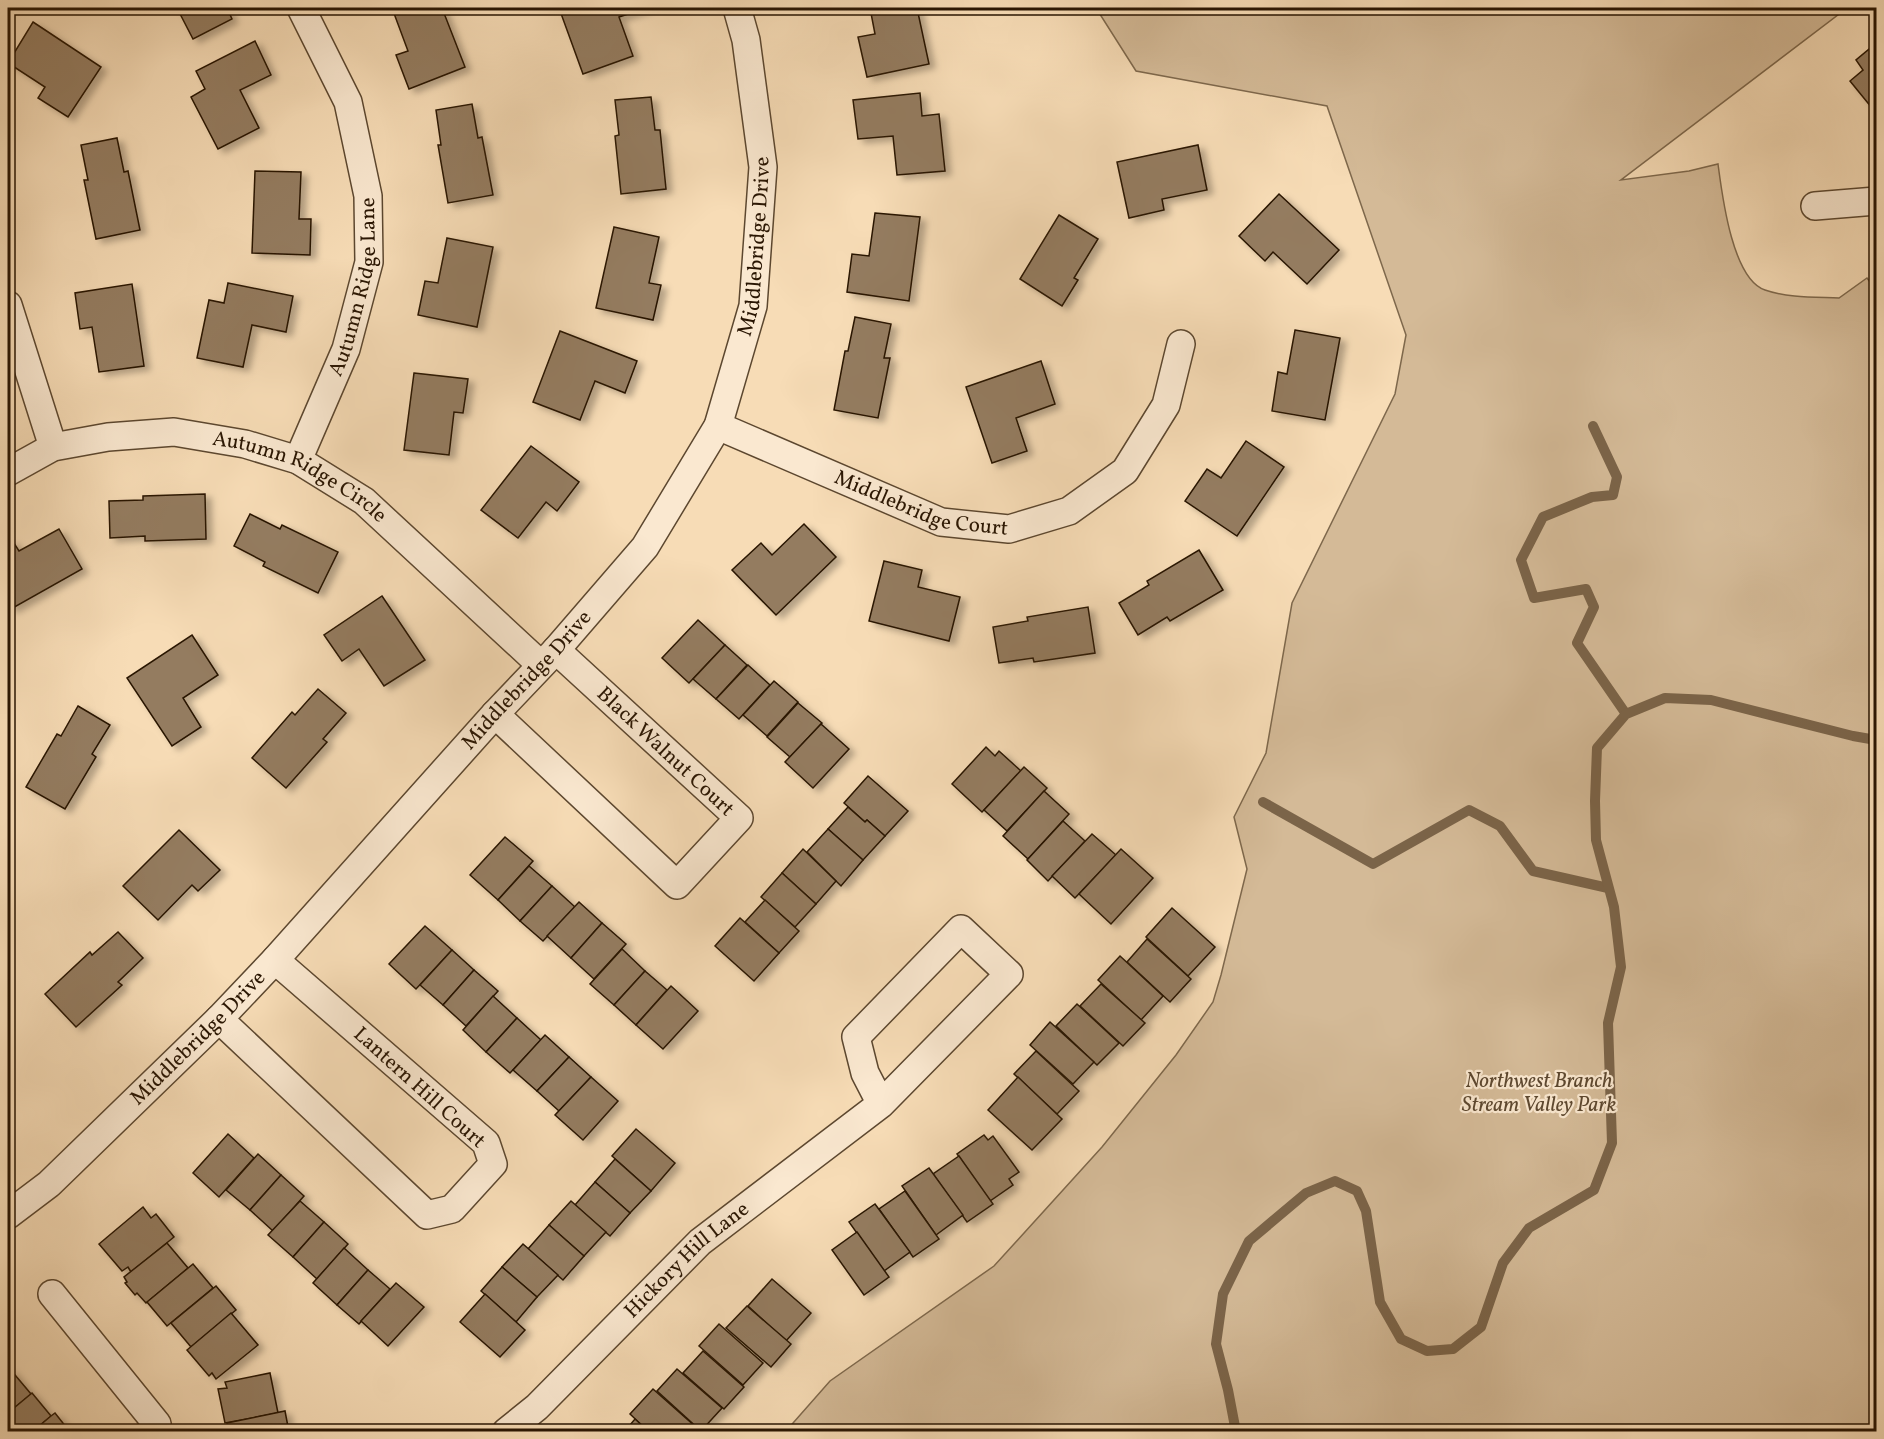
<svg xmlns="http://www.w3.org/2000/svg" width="1884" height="1439" font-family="Vollkorn,serif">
<defs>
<filter id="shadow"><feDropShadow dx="6" dy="4" stdDeviation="3" flood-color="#0004"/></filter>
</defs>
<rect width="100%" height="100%" fill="#f7dcb6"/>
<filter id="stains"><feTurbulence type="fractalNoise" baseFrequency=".00333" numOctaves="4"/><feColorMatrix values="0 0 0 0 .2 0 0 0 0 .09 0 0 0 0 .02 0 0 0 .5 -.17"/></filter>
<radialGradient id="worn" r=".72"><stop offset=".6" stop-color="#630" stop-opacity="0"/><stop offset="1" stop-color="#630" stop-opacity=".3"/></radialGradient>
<!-- green -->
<path fill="#d4ba97" stroke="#7e684c" stroke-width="1.5" d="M1096,8H1847L1621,180L1689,171L1718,164C1722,194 1732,279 1765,290C1788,298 1815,297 1839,298L1867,278L1876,290V1431H786L830,1381L994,1266L1102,1147L1176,1055L1213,1002L1221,975L1247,869L1234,817L1266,753L1292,603L1395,394L1406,335L1327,106L1136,71Z"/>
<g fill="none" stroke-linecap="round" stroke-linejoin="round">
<!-- stream -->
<g stroke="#7b6449" stroke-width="10">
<polyline points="1593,426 1617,477 1613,495 1592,497 1543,517 1521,560 1534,598 1586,589 1594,607 1577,643 1626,714"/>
<polyline points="1263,802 1373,864 1469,810 1500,826 1533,871 1608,888"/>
<polyline points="1236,1432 1228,1390 1216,1344 1223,1294 1249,1241 1306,1193 1335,1181 1357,1191 1366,1211 1380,1302 1401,1339 1427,1351 1453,1349 1481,1327 1503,1263 1529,1228 1594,1190 1612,1143 1608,1023 1621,967 1614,907 1596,840 1595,801 1597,748 1626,714 1665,698 1711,700 1853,736 1876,740"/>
</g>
</g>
<!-- building -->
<g fill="#947c60" stroke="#291502" stroke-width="1.5" filter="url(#shadow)">
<polygon points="177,8 227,8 232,19 193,39"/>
<polygon points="392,8 442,8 465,67 409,89 396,55 408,51"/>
<polygon points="559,8 647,8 619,17 633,56 583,74"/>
<polygon points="870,8 917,8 929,64 867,77 858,37 875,34"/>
<polygon points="33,22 101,67 68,117 38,98 45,87 8,63"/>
<polygon points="255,41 271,75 240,90 259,128 218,149 191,97 205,89 196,71"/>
<polygon points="1874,45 1876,49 1876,113 1850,81 1863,70 1856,60"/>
<polygon points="920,93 922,116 939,114 945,171 897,175 893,136 858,139 853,100"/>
<polygon points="651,97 655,130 660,130 666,189 621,194 615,136 619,135 615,100"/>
<polygon points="472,104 478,138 482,137 493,195 448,203 438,145 441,145 436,110"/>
<polygon points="117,138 124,172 128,171 140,230 96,239 84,180 88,180 81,145"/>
<polygon points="1198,145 1207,190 1162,199 1164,210 1129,218 1117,162"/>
<polygon points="255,171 301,172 299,219 311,219 310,255 252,253"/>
<polygon points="1279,194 1339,250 1307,284 1273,252 1265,261 1239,236"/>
<polygon points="875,213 920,217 909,301 847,292 852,254 869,256"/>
<polygon points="1059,215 1098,239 1074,278 1078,280 1062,306 1020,279"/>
<polygon points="614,227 659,237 649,283 661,285 653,320 596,308"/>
<polygon points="447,238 493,247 477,327 418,315 425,281 438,283"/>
<polygon points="228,283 293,296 286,332 252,325 243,367 197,358 209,300 224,303"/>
<polygon points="132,284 144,366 99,372 92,327 80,329 75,293"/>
<polygon points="855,317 891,324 884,358 890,358 878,418 834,410 845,351 848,351"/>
<polygon points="1295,330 1340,338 1325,420 1272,411 1278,372 1287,374"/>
<polygon points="560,331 637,361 625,393 595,381 580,420 533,402"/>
<polygon points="1041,361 1055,404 1016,418 1027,451 992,463 966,387"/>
<polygon points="414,373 468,379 463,413 454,412 449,455 404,450"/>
<polygon points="1246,441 1284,467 1237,536 1185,501 1207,469 1221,478"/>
<polygon points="531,446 579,482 557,511 546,502 518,538 481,510"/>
<polygon points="205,494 206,539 145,541 145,536 110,538 109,501 143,500 143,496"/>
<polygon points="250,514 280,529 282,525 338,552 318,593 263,566 265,562 234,546"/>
<polygon points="804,524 836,557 776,615 732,570 761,543 772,555"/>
<polygon points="59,529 82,569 11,609 8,603 8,543 12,540 19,551"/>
<polygon points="1199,550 1223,590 1170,621 1167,617 1138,635 1119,603 1149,585 1147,581"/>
<polygon points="884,561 922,570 918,587 960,597 949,641 869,621"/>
<polygon points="382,596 425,660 384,686 359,649 342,661 324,635"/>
<polygon points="1088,607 1095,653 1034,662 1033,658 999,663 993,627 1028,621 1027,617"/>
<polygon points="698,620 725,645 689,683 662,658"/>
<polygon points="192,635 218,675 183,698 201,727 172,746 127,678"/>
<polygon points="725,645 747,665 716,699 693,679"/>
<polygon points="748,665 770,685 739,719 716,699"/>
<polygon points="774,681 798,702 767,736 743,715"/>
<polygon points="318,689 346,713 323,739 327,742 286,788 252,758 292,712 295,715"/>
<polygon points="798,703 822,723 790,757 767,737"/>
<polygon points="78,706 110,725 92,754 96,757 65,809 26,787 57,734 61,736"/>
<polygon points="821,724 849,749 813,788 785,762"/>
<polygon points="986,747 995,756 999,751 1021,771 982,812 952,784"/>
<polygon points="1024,767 1047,788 1007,831 984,810"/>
<polygon points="868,776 908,811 885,836 867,820 865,822 844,803"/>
<polygon points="1044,791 1069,814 1028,859 1003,836"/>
<polygon points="848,807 865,822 867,820 885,836 863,860 828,829"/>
<polygon points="1063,821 1085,841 1048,881 1027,860"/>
<polygon points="828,829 863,860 841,886 807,852"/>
<polygon points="179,830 220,870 198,891 192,885 158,920 123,886"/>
<polygon points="1092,834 1116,855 1075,898 1052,876"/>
<polygon points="505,837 533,861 498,900 470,875"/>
<polygon points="803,849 836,881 816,904 782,873"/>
<polygon points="1121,849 1153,878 1111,924 1079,894"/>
<polygon points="529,866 552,886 520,921 498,900"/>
<polygon points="782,873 816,904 795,927 761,897"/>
<polygon points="552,886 575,907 543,941 520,921"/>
<polygon points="765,900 799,931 779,953 745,922"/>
<polygon points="579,902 602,923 571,958 547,936"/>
<polygon points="1172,908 1215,947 1188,976 1146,937"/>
<polygon points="740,918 779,953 754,981 715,946"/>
<polygon points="602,923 626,944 594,979 571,958"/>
<polygon points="425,926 452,950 416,989 389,964"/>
<polygon points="118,932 143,958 118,982 122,985 76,1027 45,994 90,952 92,955"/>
<polygon points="1147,939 1191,979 1170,1002 1127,962"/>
<polygon points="622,949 645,971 614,1005 590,984"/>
<polygon points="452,950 474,970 443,1005 420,985"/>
<polygon points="1120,956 1163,996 1141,1020 1098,980"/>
<polygon points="474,970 498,991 466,1026 443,1005"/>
<polygon points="645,971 667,990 636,1025 614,1005"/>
<polygon points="1101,984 1145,1023 1123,1046 1080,1006"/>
<polygon points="671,986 698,1011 663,1049 636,1025"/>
<polygon points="493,996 517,1018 486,1052 463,1030"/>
<polygon points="1077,1004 1119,1043 1097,1065 1056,1026"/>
<polygon points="517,1018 541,1040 510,1073 486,1052"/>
<polygon points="1050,1022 1094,1062 1073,1084 1030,1045"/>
<polygon points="545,1035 569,1057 537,1091 513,1070"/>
<polygon points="1036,1051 1079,1091 1057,1114 1014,1074"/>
<polygon points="569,1057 591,1077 559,1111 537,1091"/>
<polygon points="591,1077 618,1101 583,1140 555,1115"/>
<polygon points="1018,1077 1062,1119 1032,1150 988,1110"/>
<polygon points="636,1129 675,1163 651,1191 612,1156"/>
<polygon points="228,1134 254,1158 219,1197 193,1173"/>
<polygon points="984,1135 988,1140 993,1136 1019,1172 1009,1179 1013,1185 990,1201 957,1154"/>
<polygon points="258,1154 281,1175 250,1210 226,1190"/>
<polygon points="959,1156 993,1204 967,1222 933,1174"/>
<polygon points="615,1159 651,1191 630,1213 595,1182"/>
<polygon points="929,1168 963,1215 936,1235 902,1186"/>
<polygon points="281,1175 304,1196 273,1231 250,1210"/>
<polygon points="595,1182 630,1213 610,1236 575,1205"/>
<polygon points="905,1191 939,1239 913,1257 879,1209"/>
<polygon points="300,1201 324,1222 293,1257 268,1235"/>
<polygon points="571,1201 606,1232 584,1256 549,1225"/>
<polygon points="875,1204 910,1252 884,1271 849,1222"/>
<polygon points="143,1207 151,1218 156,1214 174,1237 131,1272 128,1267 122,1271 99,1244"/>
<polygon points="324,1222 348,1244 317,1279 293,1257"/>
<polygon points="549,1225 584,1256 563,1280 528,1249"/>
<polygon points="857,1232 889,1277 864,1295 832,1250"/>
<polygon points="167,1243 188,1268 146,1303 137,1293 135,1295 125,1283 127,1282 124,1277"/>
<polygon points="523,1244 558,1275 537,1297 502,1267"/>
<polygon points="344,1248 368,1270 337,1305 313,1283"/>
<polygon points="193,1264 213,1288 167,1326 147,1302"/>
<polygon points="502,1267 537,1297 516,1322 481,1291"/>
<polygon points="368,1270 390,1289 359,1324 337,1305"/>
<polygon points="772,1279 811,1313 786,1341 748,1306"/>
<polygon points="396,1283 424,1307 388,1346 361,1321"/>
<polygon points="216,1286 236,1310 191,1347 171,1323"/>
<polygon points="485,1294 525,1330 500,1357 460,1322"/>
<polygon points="747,1306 791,1344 771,1367 726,1328"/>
<polygon points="231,1313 258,1345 216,1379 212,1373 209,1376 187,1350"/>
<polygon points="719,1324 763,1363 743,1385 699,1346"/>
<polygon points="703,1351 744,1387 724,1409 683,1373"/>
<polygon points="10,1369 31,1394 8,1413 8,1371"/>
<polygon points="677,1369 722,1408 701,1431 657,1391"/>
<polygon points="270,1373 278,1413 225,1423 218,1389 227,1388 225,1382"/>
<polygon points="653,1389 697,1428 694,1432 649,1432 630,1414"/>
<polygon points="32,1393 51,1416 32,1432 8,1432 8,1413"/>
<polygon points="285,1411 289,1432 228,1432 227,1423"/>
<polygon points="55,1413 70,1432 32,1432 51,1416"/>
<polygon points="635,1419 649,1432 624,1432"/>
</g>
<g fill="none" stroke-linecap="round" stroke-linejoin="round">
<defs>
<g id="street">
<polyline points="1815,206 1876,201"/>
<polyline points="8,305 53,447"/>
<path id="s1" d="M718,426L941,522L1009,529L1069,511L1125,471L1166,405L1181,344"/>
<path id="s2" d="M298,460L346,349L369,262L368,196L348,102L301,8"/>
<path id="s3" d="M8,472L53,447L108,437L174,432L245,444L298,460L364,501L541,665"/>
<polyline points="495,714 677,885 739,818 556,650"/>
<polyline points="219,1019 427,1215 452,1209 493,1164 486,1143 275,960"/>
<path id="s4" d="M8,1215L49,1184L219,1019L275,960L495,714L556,650L645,547L718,426L753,306L763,167L746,40L737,8"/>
<polyline points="52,1294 157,1424 158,1432"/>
<path id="s5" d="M506,1432L537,1407L700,1242L881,1104L1009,974L961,929L856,1037L865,1073L881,1104"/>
</g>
</defs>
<!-- street casing -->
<use href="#street" stroke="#5c472f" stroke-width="30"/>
<!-- street -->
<use href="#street" stroke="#fae8d0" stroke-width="27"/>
</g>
<g text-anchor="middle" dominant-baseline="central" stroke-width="4.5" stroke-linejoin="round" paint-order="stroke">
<!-- street labels -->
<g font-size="21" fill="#291502" stroke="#fae8d0">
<text stroke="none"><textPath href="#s4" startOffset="1250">Middlebridge Drive</textPath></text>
<text stroke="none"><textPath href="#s2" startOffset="184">Autumn Ridge Lane</textPath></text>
<text stroke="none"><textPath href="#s3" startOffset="309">Autumn Ridge Circle</textPath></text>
<text stroke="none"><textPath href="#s1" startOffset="219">Middlebridge Court</textPath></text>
<text stroke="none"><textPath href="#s4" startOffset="746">Middlebridge Drive</textPath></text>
<text transform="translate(665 752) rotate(43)">Black Walnut Court</text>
<text stroke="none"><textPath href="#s4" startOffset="260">Middlebridge Drive</textPath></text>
<text transform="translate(419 1088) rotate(42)">Lantern Hill Court</text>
<text stroke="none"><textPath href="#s5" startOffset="250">Hickory Hill Lane</textPath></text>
</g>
<!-- park labels -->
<g font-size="21" font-style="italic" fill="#5c472f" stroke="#fae8d0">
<text x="1539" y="1081">Northwest Branch<tspan x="1539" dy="24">Stream Valley Park</tspan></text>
</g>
</g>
<!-- margin -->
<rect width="1884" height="1439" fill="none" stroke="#f7dcb6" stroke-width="30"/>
<rect x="9" y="9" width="1866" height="1421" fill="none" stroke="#291502" stroke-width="3"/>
<rect x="15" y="15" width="1854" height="1409" fill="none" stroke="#291502" stroke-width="1.5"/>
<rect width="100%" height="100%" filter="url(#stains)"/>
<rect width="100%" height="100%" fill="url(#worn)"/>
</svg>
